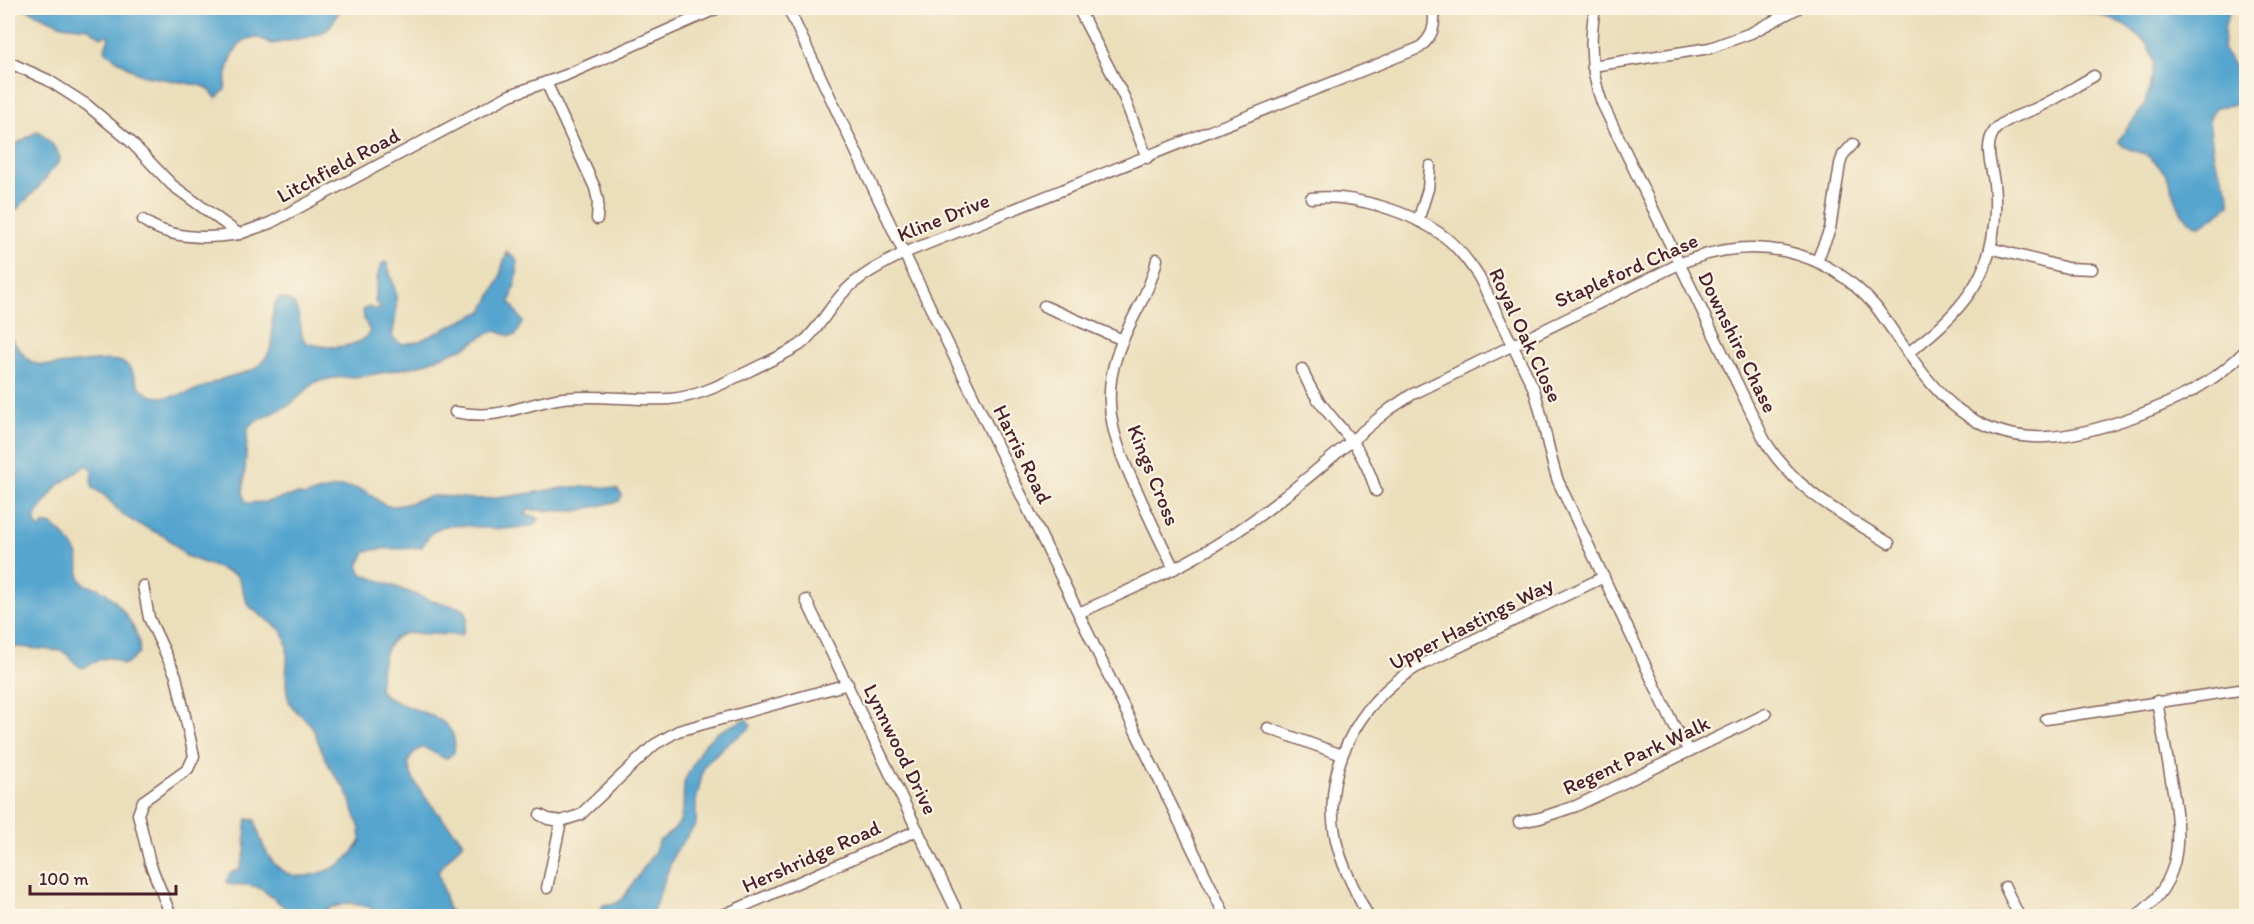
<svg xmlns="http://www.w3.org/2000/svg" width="2254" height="924" font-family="Itim,sans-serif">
<rect width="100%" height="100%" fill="#fcf5e5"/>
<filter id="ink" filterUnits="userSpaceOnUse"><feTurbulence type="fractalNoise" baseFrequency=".0167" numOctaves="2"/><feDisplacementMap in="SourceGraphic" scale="12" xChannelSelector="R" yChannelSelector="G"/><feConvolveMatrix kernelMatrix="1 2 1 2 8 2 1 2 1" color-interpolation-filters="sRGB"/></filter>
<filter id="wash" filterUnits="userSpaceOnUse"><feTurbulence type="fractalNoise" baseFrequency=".008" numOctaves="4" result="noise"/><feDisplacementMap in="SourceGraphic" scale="24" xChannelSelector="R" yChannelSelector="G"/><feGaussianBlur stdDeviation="1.35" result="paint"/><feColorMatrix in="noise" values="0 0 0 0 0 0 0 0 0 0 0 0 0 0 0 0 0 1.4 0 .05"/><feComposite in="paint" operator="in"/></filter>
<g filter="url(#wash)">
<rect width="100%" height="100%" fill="#ebdebb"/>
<!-- water -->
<g fill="#54a5cf" stroke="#4f627d" stroke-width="1.5">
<path d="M23,8H343C335,13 335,21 329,28C320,37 285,41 272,44C237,22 227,64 225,90L216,98L209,89L203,86L146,76L137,73L107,53L105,49L109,37L106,35L101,37L88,28L62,25Z"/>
<path d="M2022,8H2231L2225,25L2223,49L2246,83V98L2240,104L2216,107L2209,120L2214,157L2230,196V205L2201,226C2173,218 2179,195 2166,175C2162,169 2153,159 2146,155C2136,150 2126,151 2118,141L2144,106L2149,90L2154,63L2148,45L2131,29L2107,17L2081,12H2032Z"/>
<path d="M38,131C46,139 59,148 60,160L37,189L8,218V149Z"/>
<path d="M507,253L516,258C520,273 514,287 510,302L523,322L516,335L510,336L495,331L488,333L466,347L420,365L365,376L333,378L315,382L291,404L253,423L248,427L243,494L246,503L266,502L298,494L304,496C326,490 349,480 370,494C376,498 382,506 389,506C408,507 419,497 434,496C449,495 464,499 480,499C527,498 568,480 617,489L622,495L619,501L577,511L528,510L525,515L533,516L539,519L535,525C523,527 510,529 498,529C480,529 448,519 433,532C428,535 425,542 422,547C403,551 382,546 365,552L358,566L362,574L432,601L462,608L466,612L467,619L462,635L407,633C381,638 382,668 379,689C397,714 462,708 454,752L446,759L423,747C417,750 411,754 409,760C403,779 452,828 463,842L438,871L448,908L453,916H381L369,907L349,903L329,908L323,916H293C289,910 285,907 279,903C259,886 258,884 231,885L226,882L230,873L239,870C250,850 243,839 247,819L255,820C263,853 277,885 317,874C338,868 349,860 361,841L360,829L346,789C335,779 326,760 320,746C317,740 315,730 311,725C304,716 293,712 289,701C281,678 293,655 283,633C280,626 256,615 248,604C242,595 244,583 236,575L186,556L166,537L136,523L123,515L105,496L93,488L91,481L93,470L87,465L56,487L36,515C33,521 35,525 40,529L45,524H50C60,530 74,545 78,556C80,564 76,576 83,583C87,587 95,586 100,589C117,599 143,633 139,653L131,661L123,665C108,651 99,661 83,668C73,665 72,656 62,651L8,646V598L12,606L13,605L8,591V335C16,343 22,356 32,362C49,372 93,356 118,361C137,365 132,385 147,393C151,396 159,397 164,397C185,397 206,385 225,378C234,375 243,374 251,370C255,369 260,365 262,362C282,343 264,316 279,298C301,298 299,322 303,339L307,343C328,349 357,350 370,332L364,319L363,310L368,307L379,310L380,306L375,302C377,290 376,268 384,262L387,263L396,293V314L392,337L401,344L417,342L483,311L500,278L502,267Z"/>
<polygon points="746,719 751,725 749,729 723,747 704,766 696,801 696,824 674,854 652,914 649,916 597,916 603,905 617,903 623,898 654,853 659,841 674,830 680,822 683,809 684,782 702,747 716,733"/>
</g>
</g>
<g filter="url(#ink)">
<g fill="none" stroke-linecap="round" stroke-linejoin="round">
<defs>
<g id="minor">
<polyline points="788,8 904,253 1225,916"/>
<polyline points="1078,8 1124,97 1147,158"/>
<path d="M1595,8C1589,41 1590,71 1602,103L1765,441C1797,492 1839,512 1889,543"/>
<polyline points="8,62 48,80 87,105 130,141 172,185 239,234 270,223 510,95 564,76 718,8"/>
<polyline points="1592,66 1710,48 1751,33 1798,8"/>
<polyline points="546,82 595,188 598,201 597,219"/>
<path d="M1311,198C1352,193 1413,212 1446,238C1459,248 1469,262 1479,277L1533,387C1544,417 1547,450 1558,481L1673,724L1689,751"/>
<path d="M143,220C170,240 207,239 239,234"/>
<polyline points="1418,221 1428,189 1430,166"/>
<polyline points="1990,248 2067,268 2092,269"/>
<path d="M1157,259C1150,294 1128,321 1117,355C1099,407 1117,448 1139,495C1150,520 1162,544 1174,569"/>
<polyline points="1817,261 1830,229 1840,164 1843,155 1853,144"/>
<polyline points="1044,306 1123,340"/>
<path d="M1909,352C1970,307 2002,263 1994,183C1992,167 1983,145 1995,130C2005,118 2025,114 2039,107C2058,98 2076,86 2094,76"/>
<path d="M1302,369C1315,404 1336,419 1356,447C1365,461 1371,475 1376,491"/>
<path d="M455,412C501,421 521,404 563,398C598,394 634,401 669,399C699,397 724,383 751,370C767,362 784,355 800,345C819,330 828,308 845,291C862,274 883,264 904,253L1419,48C1433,37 1436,25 1433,8"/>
<polyline points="143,586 149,618 176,676 194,756 188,769 143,801 138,814 150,863 171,916"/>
<polyline points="806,600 959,916"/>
<path d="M1079,613C1122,593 1166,575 1206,551C1272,513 1331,456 1390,409L1411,395L1679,264C1751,233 1824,247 1876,307C1901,340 1925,385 1959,410C2014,452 2074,438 2133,417C2177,401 2214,383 2246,350"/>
<polyline points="2046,719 2246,689"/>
<polyline points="1268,728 1342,755"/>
<polyline points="540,815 548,819 561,821 580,815 654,745 678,731 848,684"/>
<polyline points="1519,822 1540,818 1576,806 1766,714"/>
<polyline points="2005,887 2019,916"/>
<polyline points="547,888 561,821"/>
<polyline points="721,916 918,830"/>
<path d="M1368,916C1356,892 1342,867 1336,840C1321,771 1357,704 1415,668L1604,577"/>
<path d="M2136,916C2188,880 2180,828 2170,774C2166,750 2161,725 2157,701"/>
</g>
</defs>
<!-- minor casing -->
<use href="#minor" stroke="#82625d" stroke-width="13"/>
<!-- minor -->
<use href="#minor" stroke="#fff" stroke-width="10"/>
</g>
</g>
<g text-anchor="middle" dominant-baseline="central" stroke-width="4.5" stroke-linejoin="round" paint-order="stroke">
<!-- street labels -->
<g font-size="21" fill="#4a1f2b" stroke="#fcf5e5">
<text transform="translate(338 165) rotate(-28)">Litchfield Road</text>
<text transform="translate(943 217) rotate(-22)">Kline Drive</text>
<text transform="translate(1626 270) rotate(-24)">Stapleford Chase</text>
<text transform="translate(1526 335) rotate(65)">Royal Oak Close</text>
<text transform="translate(1738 342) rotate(64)">Downshire Chase</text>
<text transform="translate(1023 454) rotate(64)">Harris Road</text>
<text transform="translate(1154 475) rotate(68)">Kings Cross</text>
<text transform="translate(1471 623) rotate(-27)">Upper Hastings Way</text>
<text transform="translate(901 749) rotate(64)">Lynnwood Drive</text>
<text transform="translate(1636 755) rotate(-25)">Regent Park Walk</text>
<text transform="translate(811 856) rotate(-24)">Hershridge Road</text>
</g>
</g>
<!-- margin -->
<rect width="2254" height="924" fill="none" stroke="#fcf5e5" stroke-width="30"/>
<!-- scale -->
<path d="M30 885v9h146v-9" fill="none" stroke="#4a1f2b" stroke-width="3"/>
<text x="39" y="885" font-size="18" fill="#4a1f2b" stroke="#fcf5e5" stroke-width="4.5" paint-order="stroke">100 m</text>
</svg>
